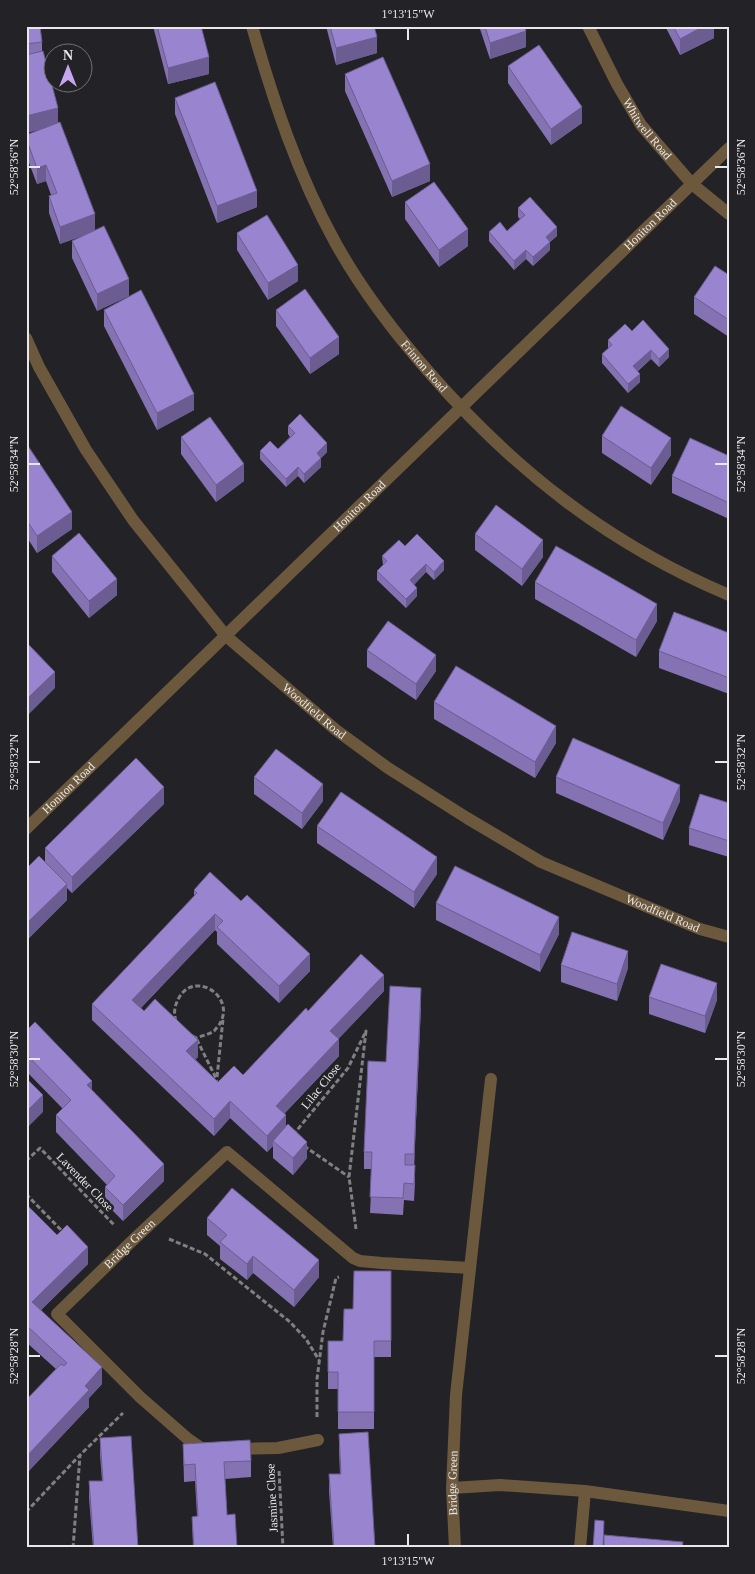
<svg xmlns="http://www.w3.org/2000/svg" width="755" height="1574" font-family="'Times New Roman',serif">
<rect width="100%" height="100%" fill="#232226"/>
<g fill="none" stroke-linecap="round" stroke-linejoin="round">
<!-- path -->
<g stroke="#807f82" stroke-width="3" stroke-dasharray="5 2.5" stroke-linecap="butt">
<path d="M176,1021C173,1012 175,1004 180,996C196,971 237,997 219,1025C218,1026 215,1030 214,1031C210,1034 201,1036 196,1038"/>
<polyline points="191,1035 196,1038 216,1078 217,1084"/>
<polyline points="217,1077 223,1019"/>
<polyline points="293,1135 348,1068 366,1031 349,1177 356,1229"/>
<polyline points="304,1146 349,1177"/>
<polyline points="26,1161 40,1148 115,1226"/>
<polyline points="26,1194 64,1233"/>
<polyline points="169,1239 205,1254 290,1322 306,1339 319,1360"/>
<polyline points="317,1417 317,1379 323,1332 336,1278 339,1277"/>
<polyline points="279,1471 283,1548"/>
<polyline points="26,1512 80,1455 123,1413"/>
<polyline points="73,1548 80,1455"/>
</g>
<!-- minor -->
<g stroke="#6c583c" stroke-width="12">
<path id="s1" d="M252,26C273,100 298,175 335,242C361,289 393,331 428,371C513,469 608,544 729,595"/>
<path id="s2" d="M588,26L617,84L641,125L692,184L729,214"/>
<path id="s3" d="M26,338L39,367L86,450L133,520L226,636L336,730L388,768L467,818L541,862L700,929L729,937"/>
<path id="s4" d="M26,829L729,148"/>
<path id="s5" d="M208,1449L201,1448L188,1439L140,1397L57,1314L131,1242L227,1152L353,1258L360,1261L382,1263L470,1268"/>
<polyline points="233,1449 278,1448 318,1440"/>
<polyline points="452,1488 500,1485 585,1491 729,1511"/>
<path id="s6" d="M455,1548L452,1488L456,1395L491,1079"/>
<polyline points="580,1548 585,1491"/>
</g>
</g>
<!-- wall -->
<g fill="#8472b2">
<polygon points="26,26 42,42 42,51 58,123 95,230 129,296 97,311 72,258 72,241 85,235 60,244 49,213 49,196 51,195 46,181 37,184 26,155 26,135 45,128 26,133"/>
<polygon points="153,26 201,26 209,74 168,84"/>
<polygon points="326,26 374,26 377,53 336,65"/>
<polygon points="479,26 524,26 526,47 490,59"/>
<polygon points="665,26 714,26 714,38 680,55"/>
<polygon points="508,66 582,123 551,145 508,83"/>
<polygon points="345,74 430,181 392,197 345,91"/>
<polygon points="175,98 257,207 217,223 175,114"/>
<polygon points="405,202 468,246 439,267 405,219"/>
<polygon points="518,208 557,236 550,242 550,250 533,266 526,259 514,270 489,241 489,232 507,231 520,219 518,217"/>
<polygon points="237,233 298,281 268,300 237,250"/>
<polygon points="729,275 729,337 694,314 694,297"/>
<polygon points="104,310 194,410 157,430 104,326"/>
<polygon points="276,310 339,354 310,374 276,326"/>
<polygon points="632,331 669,357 659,367 651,359 638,371 640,382 628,393 602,363 602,354 608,349 608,340"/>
<polygon points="288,426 327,452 321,458 321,467 304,483 298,476 286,487 260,459 260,451 278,449 290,437 288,434"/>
<polygon points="602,436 671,455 651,485 602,453"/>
<polygon points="181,437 244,481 216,502 181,454"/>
<polygon points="26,443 72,529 37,553 26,536"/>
<polygon points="729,456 729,519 672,493 672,476"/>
<polygon points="475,534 543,557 522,586 475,550"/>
<polygon points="405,546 444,570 434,580 426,572 414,585 417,596 406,608 377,580 377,571 383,565 382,556"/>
<polygon points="52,556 117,595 89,618 52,572"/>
<polygon points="535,582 657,621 636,657 535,599"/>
<polygon points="729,633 729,694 659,668 659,651"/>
<polygon points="367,650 436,671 416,700 367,667"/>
<polygon points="434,702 556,743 535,778 434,719"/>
<polygon points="254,777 323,801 302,829 254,794"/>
<polygon points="556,777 680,801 663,840 556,793"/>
<polygon points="729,803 729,857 689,845 689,828"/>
<polygon points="164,804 72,893 67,888 67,900 26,941 26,869 45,862 45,848"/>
<polygon points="317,826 437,874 414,908 317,843"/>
<polygon points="194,890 310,971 279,1003 217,944 217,932 215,930 141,1008 198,1057 195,1059 218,1082 243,1075 308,1011 384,991 338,1039 339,1056 285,1113 286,1126 307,1158 293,1175 273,1158 273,1146 267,1152 230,1118 214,1136 92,1020 92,1004 194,897"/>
<polygon points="436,903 559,934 540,972 436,920"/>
<polygon points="561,965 628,968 617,1001 561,982"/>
<polygon points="649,997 717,1000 705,1033 649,1014"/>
<polygon points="421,1005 414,1165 415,1182 414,1201 404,1200 403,1215 370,1213 372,1169 364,1169 364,1152 386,1062"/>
<polygon points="729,1024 729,1047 727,1046 727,1029"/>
<polygon points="26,1031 92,1090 164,1181 123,1221 105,1203 105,1187 107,1185 56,1132 56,1115 63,1109 26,1071"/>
<polygon points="26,1204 57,1235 88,1264 41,1310 102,1384 89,1398 89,1407 26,1474 26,1400 56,1369 26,1342"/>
<polygon points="207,1218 319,1277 294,1307 253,1273 247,1280 220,1259 220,1246 207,1235"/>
<polygon points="391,1271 391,1357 374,1357 374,1429 338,1429 338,1389 328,1389 328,1341 343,1341 353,1309"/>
<polygon points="339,1434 375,1548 333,1548 329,1491 329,1474 340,1474 339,1451"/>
<polygon points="100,1438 138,1548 93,1548 89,1498 89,1481 102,1481 100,1455"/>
<polygon points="183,1444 251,1461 251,1477 225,1479 227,1515 237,1548 193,1548 192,1517 197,1516 195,1481 184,1482"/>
</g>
<!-- shaded-wall -->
<g fill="#6b5c91">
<polygon points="704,26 714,26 714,38 680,55 680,39"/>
<polygon points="526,31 526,47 490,59 490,43"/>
<polygon points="377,37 377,53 336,65 336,48"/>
<polygon points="209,57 209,74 168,84 168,68"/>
<polygon points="582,107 582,123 551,145 551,129"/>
<polygon points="58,108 58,125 26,133 26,116"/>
<polygon points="430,164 430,181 392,197 392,181"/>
<polygon points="46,165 46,181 37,184 37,168"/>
<polygon points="257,191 257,207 217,223 217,206"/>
<polygon points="95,214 95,231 60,244 60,227"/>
<polygon points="557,227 557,236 546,245 546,237"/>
<polygon points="468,229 468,246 439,267 439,250"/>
<polygon points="550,242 550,250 533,266 533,257"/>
<polygon points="526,250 526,259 514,270 514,261"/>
<polygon points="298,265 298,281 268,300 268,283"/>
<polygon points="129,279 129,296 97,311 97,294"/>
<polygon points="339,337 339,354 310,374 310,358"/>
<polygon points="669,349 669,357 659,367 659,359"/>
<polygon points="651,350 651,359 633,374 633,366"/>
<polygon points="640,374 640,382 628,393 628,384"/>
<polygon points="194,394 194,410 157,430 157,413"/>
<polygon points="671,438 671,455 651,485 651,468"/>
<polygon points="327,443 327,452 317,462 317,453"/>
<polygon points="321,458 321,467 304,483 304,474"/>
<polygon points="244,464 244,481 216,502 216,485"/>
<polygon points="298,467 298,476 286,487 286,479"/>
<polygon points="72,512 72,529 37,553 37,536"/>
<polygon points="543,540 543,557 522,586 522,569"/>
<polygon points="444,561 444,570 434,580 434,572"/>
<polygon points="426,564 426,572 410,589 410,580"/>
<polygon points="117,579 117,595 89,618 89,601"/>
<polygon points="417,588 417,596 406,608 406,599"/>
<polygon points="657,604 657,621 636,657 636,640"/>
<polygon points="436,655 436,671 416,700 416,684"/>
<polygon points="55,672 55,688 26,717 26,700"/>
<polygon points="556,726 556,743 535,778 535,762"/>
<polygon points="323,784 323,801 302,829 302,813"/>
<polygon points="680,785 680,801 663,840 663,823"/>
<polygon points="164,787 164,804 72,893 72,877"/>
<polygon points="437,857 437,874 414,908 414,892"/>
<polygon points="67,884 67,900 26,941 26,924"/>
<polygon points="215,914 215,930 132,1017 132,1000"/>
<polygon points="559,917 559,934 540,972 540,955"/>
<polygon points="628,951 628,968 617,1001 617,984"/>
<polygon points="310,954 310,971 279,1003 279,986"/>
<polygon points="384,975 384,991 330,1048 330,1031"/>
<polygon points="717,983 717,1000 705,1033 705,1016"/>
<polygon points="421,988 421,1005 414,1171 414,1154"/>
<polygon points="339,1039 339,1056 276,1122 276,1106"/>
<polygon points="198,1040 198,1057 186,1068 186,1051"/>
<polygon points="92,1081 92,1097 87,1085"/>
<polygon points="43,1095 43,1112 26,1129 26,1112"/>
<polygon points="230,1101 230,1118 214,1136 214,1119"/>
<polygon points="286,1115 286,1132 273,1141 273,1146 267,1152 267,1136"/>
<polygon points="307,1142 307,1158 293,1175 293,1158"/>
<polygon points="164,1164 164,1181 123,1221 123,1205"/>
<polygon points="88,1247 88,1264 32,1319 32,1302"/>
<polygon points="253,1256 253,1273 247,1280 247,1264"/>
<polygon points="319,1260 319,1277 294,1307 294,1290"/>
<polygon points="102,1367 102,1384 89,1398 89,1407 26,1474 26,1457 85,1386"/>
</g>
<!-- building -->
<g fill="#9984cf" stroke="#6b5c91">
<polygon points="26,26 40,26 42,42 26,44"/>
<polygon points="157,26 201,26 209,57 168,68"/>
<polygon points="330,26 374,26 377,37 336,48"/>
<polygon points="485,26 524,26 526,31 490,43"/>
<polygon points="673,26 704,26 680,39"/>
<polygon points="539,45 582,107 551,129 508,66"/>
<polygon points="43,51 58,108 26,116 26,55"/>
<polygon points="383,57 430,164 392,181 345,74"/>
<polygon points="215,82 257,191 217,206 175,98"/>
<polygon points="60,122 95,214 60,227 49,196 57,193 46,165 37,168 26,138 26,135"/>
<polygon points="434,182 468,229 439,250 405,202"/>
<polygon points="530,197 557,227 546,237 550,242 533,257 526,250 514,261 489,232 500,222 507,231 525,215 518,208"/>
<polygon points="267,215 298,265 268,283 237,233"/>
<polygon points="104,226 129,279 97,294 72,241"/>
<polygon points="715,266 729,275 729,320 694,297"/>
<polygon points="305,289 339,337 310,358 276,310"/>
<polygon points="141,290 194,394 157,413 104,310"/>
<polygon points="643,320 669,349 659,359 651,350 633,366 640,374 628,384 602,354 612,345 608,340 625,324 632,331"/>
<polygon points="621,406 671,438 651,468 602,436"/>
<polygon points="300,414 327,443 317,453 321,458 304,474 298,467 286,479 260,451 270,441 278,449 295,433 288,426"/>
<polygon points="210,417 244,464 216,485 181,437"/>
<polygon points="690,438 729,456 729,503 672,476"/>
<polygon points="26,443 72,512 37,536 26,519"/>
<polygon points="496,505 543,540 522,569 475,534"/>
<polygon points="79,533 117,579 89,601 52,556"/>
<polygon points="417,534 444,561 434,572 426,564 410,580 417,588 406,599 377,571 387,561 382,556 399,540 405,546"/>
<polygon points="556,546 657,604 636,640 535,582"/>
<polygon points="674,612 729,633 729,678 659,651"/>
<polygon points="388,621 436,655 416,684 367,650"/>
<polygon points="28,644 55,672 26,700 26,645"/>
<polygon points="456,666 556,726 535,762 434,702"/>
<polygon points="573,738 680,785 663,823 556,777"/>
<polygon points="276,749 323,784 302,813 254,777"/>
<polygon points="136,758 164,787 72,877 45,848"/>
<polygon points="341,792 437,857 414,892 317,826"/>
<polygon points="700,794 729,803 729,841 689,828"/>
<polygon points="39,856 67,884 26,924 26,869"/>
<polygon points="455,866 559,917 540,955 436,903"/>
<polygon points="210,872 241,901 247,895 310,954 279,986 217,927 223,921 215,914 132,1000 144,1011 155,999 198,1040 186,1051 218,1082 234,1066 243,1075 306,1008 308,1011 361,954 384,975 330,1031 339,1039 276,1106 286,1115 267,1136 230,1101 214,1119 92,1004 197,893 194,890"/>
<polygon points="572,932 628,951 617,984 561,965"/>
<polygon points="661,964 717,983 705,1016 649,997"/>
<polygon points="390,986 421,988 414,1154 405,1154 405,1165 415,1165 414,1184 404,1183 403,1198 370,1197 372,1152 364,1152 368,1061 386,1062"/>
<polygon points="35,1022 92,1081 87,1085 164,1164 123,1205 105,1187 115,1176 56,1115 71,1100 26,1054 26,1031"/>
<polygon points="26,1078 43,1095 26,1112"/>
<polygon points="288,1124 307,1142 293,1158 273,1141"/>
<polygon points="232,1188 319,1260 294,1290 253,1256 247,1264 220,1242 227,1235 207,1218"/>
<polygon points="26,1204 57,1235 67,1225 88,1247 32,1302 102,1367 85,1386 89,1390 26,1457 26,1400 61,1364 64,1366 67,1363 26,1325"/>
<polygon points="354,1271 391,1271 391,1341 374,1341 374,1412 338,1412 338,1372 328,1372 328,1341 343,1341 344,1309 353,1309"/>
<polygon points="368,1432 375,1548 334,1548 329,1474 341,1474 339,1434"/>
<polygon points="131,1436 138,1548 94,1548 89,1481 103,1481 100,1438"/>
<polygon points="250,1440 251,1461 224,1462 227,1515 235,1514 237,1548 194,1548 192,1517 198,1516 195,1464 184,1465 183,1444"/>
<polygon points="595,1520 604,1521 603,1548 593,1548"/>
<polygon points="604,1535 683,1542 682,1548 604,1548"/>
</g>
<!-- ticks -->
<path fill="none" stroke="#e8e8ea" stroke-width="2" d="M408,28V40M28,167H40M715,167H728M28,464H40M715,464H728M28,762H40M715,762H728M28,1059H40M715,1059H728M28,1356H40M715,1356H728M408,1534V1546"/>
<g text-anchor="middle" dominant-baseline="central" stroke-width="5" stroke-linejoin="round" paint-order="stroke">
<!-- street labels -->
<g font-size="12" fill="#e8e8ea" stroke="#232226">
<text stroke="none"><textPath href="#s2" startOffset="119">Whitwell Road</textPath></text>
<text stroke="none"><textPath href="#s4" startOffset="869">Honiton Road</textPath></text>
<text stroke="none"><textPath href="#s1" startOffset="385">Frinton Road</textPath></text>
<text stroke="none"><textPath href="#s4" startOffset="464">Honiton Road</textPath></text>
<text stroke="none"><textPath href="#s3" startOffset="476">Woodfield Road</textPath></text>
<text stroke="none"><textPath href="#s4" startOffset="59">Honiton Road</textPath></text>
<text stroke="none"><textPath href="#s3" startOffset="881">Woodfield Road</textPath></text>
<text transform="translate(321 1086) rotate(-51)">Lilac Close</text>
<text transform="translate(85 1182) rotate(46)">Lavender Close</text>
<text stroke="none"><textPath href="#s5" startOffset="305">Bridge Green</textPath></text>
<text stroke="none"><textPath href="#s6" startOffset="65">Bridge Green</textPath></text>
<text transform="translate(272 1498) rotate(-93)">Jasmine Close</text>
</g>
</g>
<!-- border -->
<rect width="755" height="1574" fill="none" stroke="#232226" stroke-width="55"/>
<!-- north arrow -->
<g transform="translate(68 68)"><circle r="24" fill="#232226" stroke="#727174"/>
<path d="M0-4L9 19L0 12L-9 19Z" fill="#c7a6f0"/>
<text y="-8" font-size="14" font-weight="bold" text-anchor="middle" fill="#e8e8ea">N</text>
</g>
<rect x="28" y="28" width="700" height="1518" fill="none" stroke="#e8e8ea" stroke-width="2"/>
<g font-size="12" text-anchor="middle" fill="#e8e8ea">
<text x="408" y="18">1°13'15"W</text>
<text transform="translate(14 167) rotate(-90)" y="4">52°58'36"N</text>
<text transform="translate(741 167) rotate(-90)" y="4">52°58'36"N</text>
<text transform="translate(14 464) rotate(-90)" y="4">52°58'34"N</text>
<text transform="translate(741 464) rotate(-90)" y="4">52°58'34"N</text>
<text transform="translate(14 762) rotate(-90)" y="4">52°58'32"N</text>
<text transform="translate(741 762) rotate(-90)" y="4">52°58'32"N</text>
<text transform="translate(14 1059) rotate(-90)" y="4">52°58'30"N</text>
<text transform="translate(741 1059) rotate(-90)" y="4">52°58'30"N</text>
<text transform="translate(14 1356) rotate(-90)" y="4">52°58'28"N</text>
<text transform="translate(741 1356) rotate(-90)" y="4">52°58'28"N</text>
<text x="408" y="1565">1°13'15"W</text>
</g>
</svg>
